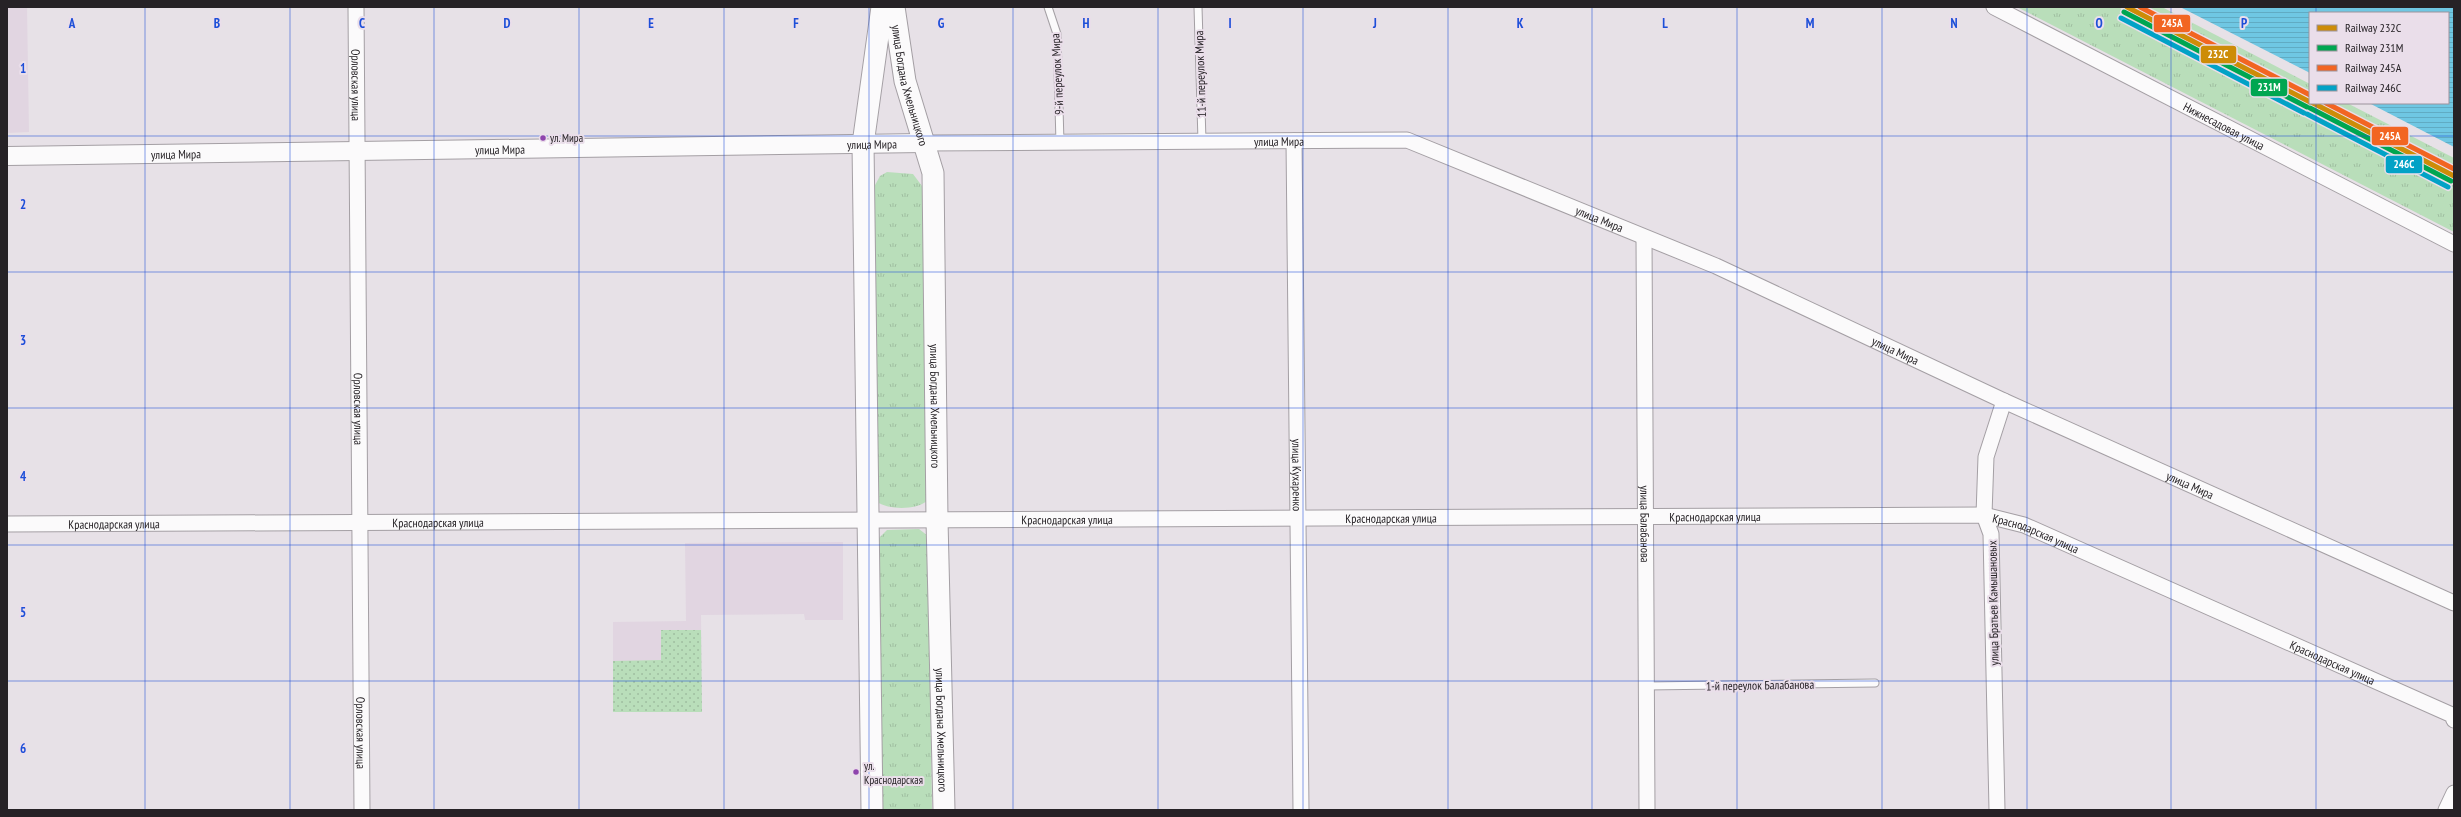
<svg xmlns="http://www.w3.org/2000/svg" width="2461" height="817" font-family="'PT Sans Narrow',sans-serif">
<defs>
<pattern id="grass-tufts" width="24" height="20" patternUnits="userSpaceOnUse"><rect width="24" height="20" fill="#b9deba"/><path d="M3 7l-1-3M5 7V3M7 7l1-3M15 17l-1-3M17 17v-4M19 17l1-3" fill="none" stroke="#9fbea0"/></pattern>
<pattern id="garden-dots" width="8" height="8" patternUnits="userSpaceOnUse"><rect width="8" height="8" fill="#b9deba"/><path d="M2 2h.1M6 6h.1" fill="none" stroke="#9fbea0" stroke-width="1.8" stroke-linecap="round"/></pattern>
<pattern id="water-rules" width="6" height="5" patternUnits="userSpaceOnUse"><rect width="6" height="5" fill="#6fc7e3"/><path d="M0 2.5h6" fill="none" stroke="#60abc3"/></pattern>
</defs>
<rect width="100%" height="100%" fill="#e7e1e7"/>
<!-- built -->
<g fill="#e1d5e1">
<polygon points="7,7 27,7 29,132 7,133"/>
<polygon points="843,542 843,620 805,620 804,614 701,615 702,712 613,712 613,622 686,621 685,543"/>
</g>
<!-- grass -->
<g fill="url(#grass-tufts)">
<polygon points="2017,7 2118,7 2454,180 2454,232"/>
<polygon points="2137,7 2162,7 2310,84 2310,97"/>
<polygon points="2323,103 2347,103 2454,158 2454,171"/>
<path d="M887,172L913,174L922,186L927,501C916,510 889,510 877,502L874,187L880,176Z"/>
<polygon points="919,529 928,536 932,810 882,810 879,538 887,530"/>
</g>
<!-- garden -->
<polygon fill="url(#garden-dots)" points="661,630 701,630 702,712 613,712 613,661 661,660"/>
<!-- water -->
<polygon fill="url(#water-rules)" points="2180,7 2454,7 2454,147 2369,103 2448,103 2448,13 2310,13 2310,73"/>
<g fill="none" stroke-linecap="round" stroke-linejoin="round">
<defs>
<g id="service">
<polyline points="1048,7 1057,34 1060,143"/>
<polyline points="1198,7 1202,141"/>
<polyline points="1646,686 1875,683"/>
</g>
<g id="minor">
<path id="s1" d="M356,7L362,810"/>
<path id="s2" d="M1994,7L2454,244"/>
<path id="s3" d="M1294,141L1301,810"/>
<path id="s4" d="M923,143L1407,140L1716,266L2004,401L2454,603"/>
<path id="s5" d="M1644,238L1647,810"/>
<path id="s6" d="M7,524L1984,515L2024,525L2452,715L2454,720"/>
<polyline points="1997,810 1991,534 1984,515 1986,457 2004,401"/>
<polyline points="2446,810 2454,793"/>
</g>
<g id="tertiary">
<path id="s7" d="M7,156L923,143"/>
</g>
<g id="secondary">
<path id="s8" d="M894,7L905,81L933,173L937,520L944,810"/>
<polyline points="872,810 863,144 882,7"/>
</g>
</defs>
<!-- service casing -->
<use href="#service" stroke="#a49fa4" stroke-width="9"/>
<!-- minor casing -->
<use href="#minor" stroke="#a49fa4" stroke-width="17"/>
<!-- tertiary casing -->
<use href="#tertiary" stroke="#a49fa4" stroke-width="20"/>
<!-- secondary casing -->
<use href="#secondary" stroke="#a49fa4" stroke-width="23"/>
<!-- service -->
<use href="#service" stroke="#fbfafb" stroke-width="7"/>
<!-- minor -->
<use href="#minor" stroke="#fbfafb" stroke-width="15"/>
<!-- tertiary -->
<use href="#tertiary" stroke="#fbfafb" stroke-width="18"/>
<!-- secondary -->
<use href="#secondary" stroke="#fbfafb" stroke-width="21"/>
<defs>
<g id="rail-1">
<polyline points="2127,7 2310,102"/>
<polyline points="2313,103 2454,176"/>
</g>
<g id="rail-2">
<polyline points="2124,12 2307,107"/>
<polyline points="2310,108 2451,181"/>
</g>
<g id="rail-3">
<polyline points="2140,7 2310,95"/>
<polyline points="2326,103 2454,169"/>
</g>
<g id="rail-4">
<polyline points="2121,18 2304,113"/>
<polyline points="2307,114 2448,187"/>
</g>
</defs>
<!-- rail-1 casing -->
<use href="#rail-1" stroke="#eadeea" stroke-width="8"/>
<!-- rail-2 casing -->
<use href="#rail-2" stroke="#eadeea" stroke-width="8"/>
<!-- rail-3 casing -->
<use href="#rail-3" stroke="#eadeea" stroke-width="8"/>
<!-- rail-4 casing -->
<use href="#rail-4" stroke="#eadeea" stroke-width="8"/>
<!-- rail-1 -->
<use href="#rail-1" stroke="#cd8c08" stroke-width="5"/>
<!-- rail-2 -->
<use href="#rail-2" stroke="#00a651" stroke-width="5"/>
<!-- rail-3 -->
<use href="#rail-3" stroke="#f26522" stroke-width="5"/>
<!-- rail-4 -->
<use href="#rail-4" stroke="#02a2c6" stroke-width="5"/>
</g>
<!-- grid -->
<path fill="none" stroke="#1d4ed8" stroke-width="1" stroke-opacity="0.55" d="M145,7V810M290,7V810M434,7V810M579,7V810M724,7V810M869,7V810M1013,7V810M1158,7V810M1303,7V810M1448,7V810M1592,7V810M1737,7V810M1882,7V810M2027,7V810M2171,7V810M2316,7V13M2316,103V810M7,136H2454M7,272H2454M7,408H2454M7,545H2454M7,681H2454"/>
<!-- markers -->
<g fill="#8e44ad" stroke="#eadeea" stroke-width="1.5">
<circle cx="543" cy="138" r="3.5"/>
<circle cx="856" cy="772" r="3.5"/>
</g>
<g text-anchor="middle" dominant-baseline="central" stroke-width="4" stroke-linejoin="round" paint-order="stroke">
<!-- bus labels -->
<g font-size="11" fill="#262226" stroke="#eadeea" text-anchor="start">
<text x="550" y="138">ул. Мира</text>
<text x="864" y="766">ул.<tspan x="864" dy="14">Краснодарская</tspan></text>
</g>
<!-- street labels -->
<g font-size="12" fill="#262226" stroke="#eadeea">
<text transform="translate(1057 74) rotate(-93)">9-й переулок Мира</text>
<text transform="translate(1200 74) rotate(-92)">11-й переулок Мира</text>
<text stroke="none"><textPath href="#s1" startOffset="78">Орловская улица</textPath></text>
<text stroke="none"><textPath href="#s8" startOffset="80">улица Богдана Хмельницкого</textPath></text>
<text stroke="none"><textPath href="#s2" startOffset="259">Нижнесадовая улица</textPath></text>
<text stroke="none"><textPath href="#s4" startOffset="356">улица Мира</textPath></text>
<text stroke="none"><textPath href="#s7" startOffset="865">улица Мира</textPath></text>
<text stroke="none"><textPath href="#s7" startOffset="493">улица Мира</textPath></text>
<text stroke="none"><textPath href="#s7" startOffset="169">улица Мира</textPath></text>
<text stroke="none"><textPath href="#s4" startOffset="692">улица Мира</textPath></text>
<text stroke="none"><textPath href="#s4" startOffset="1016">улица Мира</textPath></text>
<text stroke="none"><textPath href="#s8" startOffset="404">улица Богдана Хмельницкого</textPath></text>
<text stroke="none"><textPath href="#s1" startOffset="402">Орловская улица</textPath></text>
<text stroke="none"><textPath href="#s3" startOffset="334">улица Кухаренко</textPath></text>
<text stroke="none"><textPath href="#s4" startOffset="1340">улица Мира</textPath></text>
<text stroke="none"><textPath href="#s6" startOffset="1708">Краснодарская улица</textPath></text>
<text stroke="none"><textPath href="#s6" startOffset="1384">Краснодарская улица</textPath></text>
<text stroke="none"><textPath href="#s6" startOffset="1060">Краснодарская улица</textPath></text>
<text stroke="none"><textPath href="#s6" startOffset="431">Краснодарская улица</textPath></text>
<text stroke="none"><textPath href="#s6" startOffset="107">Краснодарская улица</textPath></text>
<text stroke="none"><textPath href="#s5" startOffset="286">улица Балабанова</textPath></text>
<text stroke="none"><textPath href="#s6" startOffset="2032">Краснодарская улица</textPath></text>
<text transform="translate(1993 603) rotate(-91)">улица Братьев Камышановых</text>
<text stroke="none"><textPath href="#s6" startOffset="2356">Краснодарская улица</textPath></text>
<text transform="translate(1760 685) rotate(-1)">1-й переулок Балабанова</text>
<text stroke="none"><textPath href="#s8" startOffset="728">улица Богдана Хмельницкого</textPath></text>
<text stroke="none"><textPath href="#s1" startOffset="726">Орловская улица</textPath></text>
</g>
</g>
<g font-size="13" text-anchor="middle" font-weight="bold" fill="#1d4ed8" stroke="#eadeea" stroke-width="4" stroke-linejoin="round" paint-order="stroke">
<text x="72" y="28">A</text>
<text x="217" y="28">B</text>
<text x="362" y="28">C</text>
<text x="507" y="28">D</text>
<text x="651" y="28">E</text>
<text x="796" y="28">F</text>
<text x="941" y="28">G</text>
<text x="1086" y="28">H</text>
<text x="1230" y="28">I</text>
<text x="1375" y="28">J</text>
<text x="1520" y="28">K</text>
<text x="1665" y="28">L</text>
<text x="1810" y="28">M</text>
<text x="1954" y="28">N</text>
<text x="2099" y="28">O</text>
<text x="2244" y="28">P</text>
<text x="23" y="73">1</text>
<text x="23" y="209">2</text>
<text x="23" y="345">3</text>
<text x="23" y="481">4</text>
<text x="23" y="617">5</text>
<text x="23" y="753">6</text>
</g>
<g stroke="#eadeea" stroke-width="1.5">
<rect x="2153" y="14" width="38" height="19" rx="4" fill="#f26522"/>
<rect x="2200" y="45" width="37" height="19" rx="4" fill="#cd8c08"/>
<rect x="2250" y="78" width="38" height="19" rx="4" fill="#00a651"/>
<rect x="2371" y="126" width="38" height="20" rx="4" fill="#f26522"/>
<rect x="2385" y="155" width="38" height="19" rx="4" fill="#02a2c6"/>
</g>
<g font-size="11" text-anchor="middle" font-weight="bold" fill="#fff">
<text x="2172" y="27">245А</text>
<text x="2218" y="58">232C</text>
<text x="2269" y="91">231М</text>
<text x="2390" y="140">245А</text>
<text x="2404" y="168">246С</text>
</g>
<!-- border -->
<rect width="2461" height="817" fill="none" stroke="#262226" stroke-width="16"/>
<!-- legend -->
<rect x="2309" y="12" width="140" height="92" fill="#eadeea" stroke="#9c939c"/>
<rect x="2317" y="25" width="20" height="6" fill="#cd8c08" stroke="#9c939c"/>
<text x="2345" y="32" font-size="12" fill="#262226">Railway 232C</text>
<rect x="2317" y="45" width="20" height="6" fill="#00a651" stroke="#9c939c"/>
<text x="2345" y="52" font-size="12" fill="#262226">Railway 231М</text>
<rect x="2317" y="65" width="20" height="6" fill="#f26522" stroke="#9c939c"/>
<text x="2345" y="72" font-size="12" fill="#262226">Railway 245А</text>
<rect x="2317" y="85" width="20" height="6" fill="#02a2c6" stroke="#9c939c"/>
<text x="2345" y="92" font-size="12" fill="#262226">Railway 246С</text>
</svg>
